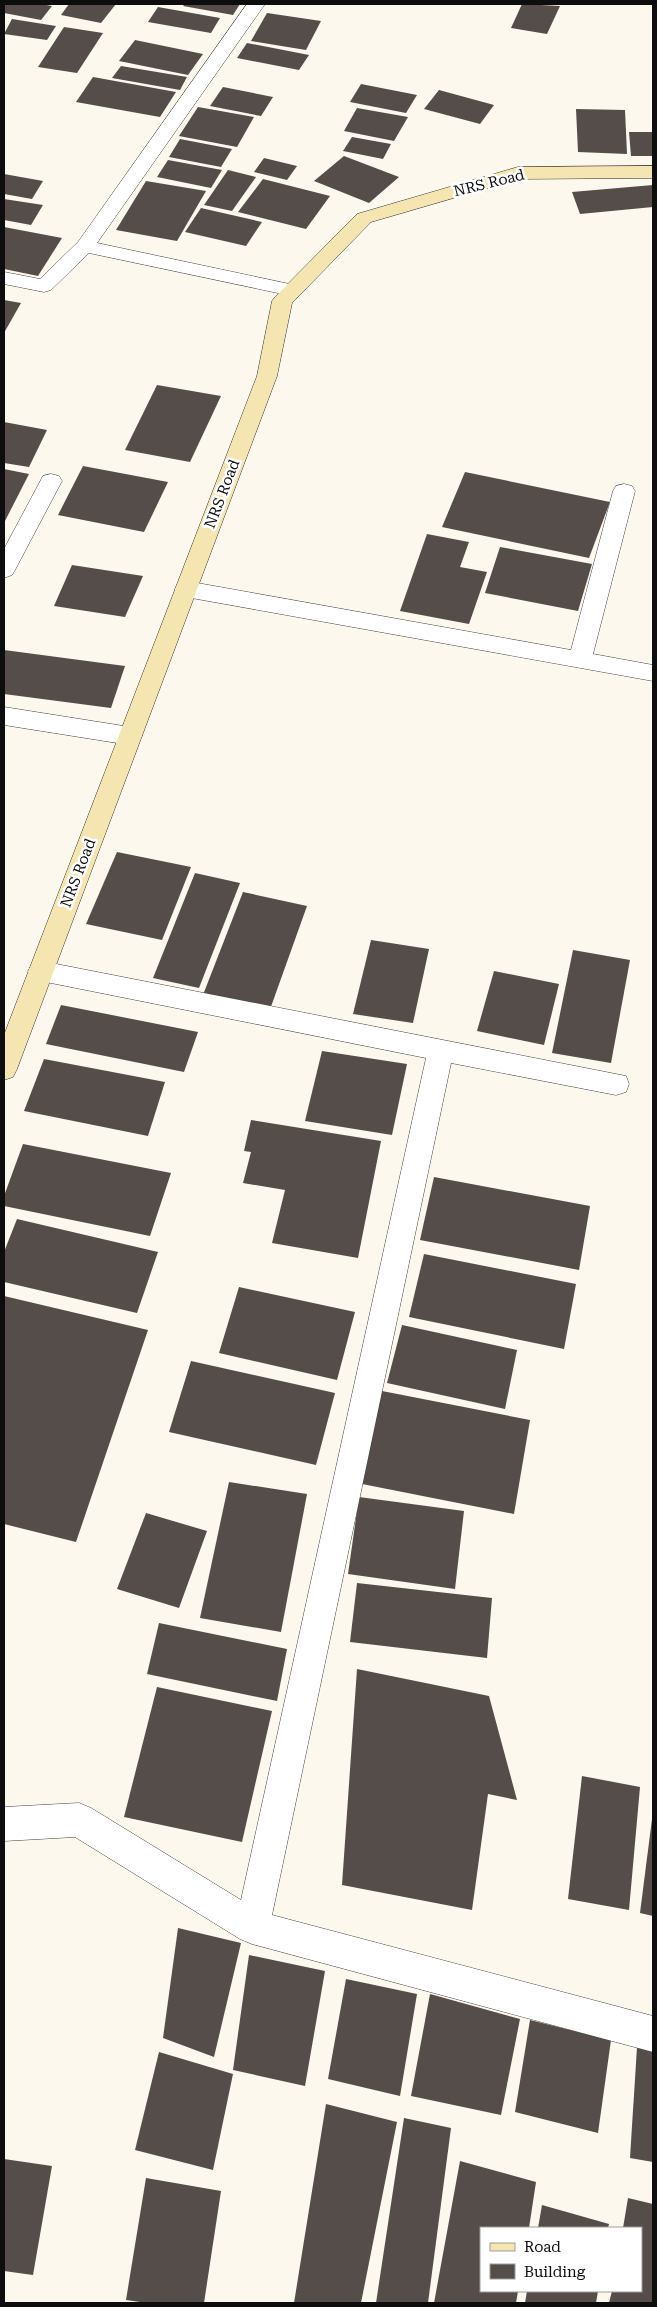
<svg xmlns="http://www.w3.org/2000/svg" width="657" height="2307" font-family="'Roboto Serif',serif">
<rect width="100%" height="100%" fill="#fdf8ee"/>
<!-- building -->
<g fill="#544d4a">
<polygon points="4,4 41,4 52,6 41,20 4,13"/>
<polygon points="69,4 116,4 101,23 61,15"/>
<polygon points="185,4 240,4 233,15 183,6"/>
<polygon points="522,4 560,6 547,34 511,28"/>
<polygon points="158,7 220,18 211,33 148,22"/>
<polygon points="267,13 321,21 306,50 251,41"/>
<polygon points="12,19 56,26 47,40 4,34"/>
<polygon points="64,27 103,33 77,73 38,67"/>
<polygon points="135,40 203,54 188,75 119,61"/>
<polygon points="247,43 309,55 299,70 237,58"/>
<polygon points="121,66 187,77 180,90 112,78"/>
<polygon points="93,77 176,92 160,117 76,102"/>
<polygon points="361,84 417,95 406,113 350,102"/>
<polygon points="223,87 273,97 261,116 210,106"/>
<polygon points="439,90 494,105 480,124 424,109"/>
<polygon points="198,107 254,117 237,147 179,136"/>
<polygon points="357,108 408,117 394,141 344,131"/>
<polygon points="576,109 625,110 627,154 578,152"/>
<polygon points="629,132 653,132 653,156 631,156"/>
<polygon points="352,137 391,144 383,159 343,151"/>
<polygon points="180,139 232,149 221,167 169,157"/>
<polygon points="344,156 399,177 369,203 314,181"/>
<polygon points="264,158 297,166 287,180 254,172"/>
<polygon points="168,160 222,170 211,188 157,177"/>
<polygon points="228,170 256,177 232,211 204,205"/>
<polygon points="4,174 43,181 32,199 4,194"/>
<polygon points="263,179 330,196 306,229 238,212"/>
<polygon points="146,181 206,191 177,241 116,230"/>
<polygon points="653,185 653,207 580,214 572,192"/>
<polygon points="4,199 43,205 31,225 4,220"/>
<polygon points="201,208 262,222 246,246 185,232"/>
<polygon points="4,227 62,238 38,276 4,269"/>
<polygon points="4,300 21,303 4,333"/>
<polygon points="157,385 221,396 190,462 125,450"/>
<polygon points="4,422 47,430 29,467 4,463"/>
<polygon points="83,466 168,482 144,532 58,515"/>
<polygon points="4,469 29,474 4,523"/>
<polygon points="465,472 610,502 589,558 442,527"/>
<polygon points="427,534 469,542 460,567 487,572 469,624 400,611"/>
<polygon points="500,547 592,564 578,611 485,593"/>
<polygon points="72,565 143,576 125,617 54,606"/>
<polygon points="4,650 125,666 111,708 4,694"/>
<polygon points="117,852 191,867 162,940 86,924"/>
<polygon points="195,873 240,883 199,988 153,978"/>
<polygon points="243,892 307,906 268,1015 201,1000"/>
<polygon points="371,940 429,949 413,1023 353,1014"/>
<polygon points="573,950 630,960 611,1063 552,1053"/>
<polygon points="494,971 559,984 544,1045 477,1031"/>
<polygon points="61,1005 198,1032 184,1072 46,1044"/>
<polygon points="322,1051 407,1064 392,1135 305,1121"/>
<polygon points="44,1059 165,1082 148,1136 24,1111"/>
<polygon points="251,1120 381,1141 358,1258 272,1243 285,1190 243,1183 251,1152 244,1151"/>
<polygon points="23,1144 171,1173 150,1236 4,1206 4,1196"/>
<polygon points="434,1177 590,1206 579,1270 420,1240"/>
<polygon points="17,1219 158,1252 137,1313 4,1282 4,1252"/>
<polygon points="424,1254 576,1284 564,1349 409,1317"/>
<polygon points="239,1287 355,1312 337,1380 219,1353"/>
<polygon points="4,1296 148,1330 76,1542 4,1524"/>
<polygon points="402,1325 517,1350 505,1409 387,1383"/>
<polygon points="191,1361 335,1393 316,1465 169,1432"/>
<polygon points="382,1391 530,1420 514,1514 362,1484"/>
<polygon points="229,1482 307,1494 281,1632 200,1618"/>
<polygon points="359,1497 464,1511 455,1589 348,1574"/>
<polygon points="146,1513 207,1531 179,1608 117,1589"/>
<polygon points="357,1583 492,1598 487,1658 350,1642"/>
<polygon points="159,1623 287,1649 277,1701 147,1674"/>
<polygon points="357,1669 489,1696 517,1800 488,1794 472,1910 342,1885"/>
<polygon points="157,1687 272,1711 242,1842 124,1817"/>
<polygon points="582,1776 640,1787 629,1910 568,1899"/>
<polygon points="652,1819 653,1819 653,1916 640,1913"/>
<polygon points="178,1928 241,1943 214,2057 163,2038"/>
<polygon points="249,1955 325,1971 305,2086 233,2070"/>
<polygon points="346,1979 417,1994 400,2096 328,2079"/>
<polygon points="430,1994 520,2019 501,2115 411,2096"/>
<polygon points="530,2020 611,2040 598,2133 515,2112"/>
<polygon points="637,2047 653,2050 653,2162 630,2158"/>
<polygon points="159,2052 233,2074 213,2170 135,2150"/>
<polygon points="326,2104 397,2122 361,2303 294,2303"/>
<polygon points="404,2118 451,2128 428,2303 376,2303"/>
<polygon points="4,2159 52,2166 33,2275 4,2271"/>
<polygon points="460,2161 536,2182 529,2228 481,2228 481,2291 518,2291 516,2303 434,2303"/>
<polygon points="146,2178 221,2191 204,2303 147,2303 126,2300"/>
<polygon points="628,2198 653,2204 653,2303 609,2303 612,2291 641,2291 641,2228 623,2228"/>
<polygon points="542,2205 609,2224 608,2228 538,2228"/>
<polygon points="527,2291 598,2291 596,2303 525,2303"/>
</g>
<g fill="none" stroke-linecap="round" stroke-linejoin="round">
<defs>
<g id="street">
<polygon points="247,4 265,4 97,243 299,286 302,290 299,294 292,296 89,253 51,290 44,292 4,284 4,272 40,279 78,242"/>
<polygon points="51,474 59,476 62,481 15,570 12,575 4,578 4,549 43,476"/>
<polygon points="624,484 632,486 635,491 593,654 653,665 653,681 186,597 178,595 175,589 178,583 186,581 571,650 613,491 616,486"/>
<polygon points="4,707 130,727 138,730 142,736 138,742 130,745 4,725"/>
<polygon points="41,961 626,1076 629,1084 626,1092 616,1095 451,1063 272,1915 653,2016 653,2052 252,1944 240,1939 75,1837 4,1841 4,1807 79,1803 91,1808 241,1900 426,1058 41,981 32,978 28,971 32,964"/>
</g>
<polygon id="secondary" points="653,166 653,178 519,179 371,222 292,303 277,376 17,1069 13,1077 4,1080 4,1035 257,376 272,301 275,297 357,214 518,167"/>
</defs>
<!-- street casing -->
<use href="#street" stroke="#404040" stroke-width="1"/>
<!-- secondary casing -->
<use href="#secondary" stroke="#2f2f2f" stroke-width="1"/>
<!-- street -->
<use href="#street" fill="#fff" fill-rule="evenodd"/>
<!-- secondary -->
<use href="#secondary" fill="#f5e5b1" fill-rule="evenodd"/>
</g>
<g text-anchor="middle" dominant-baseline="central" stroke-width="5" stroke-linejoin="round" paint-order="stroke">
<!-- far-street labels -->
<g font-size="15" fill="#0d0d0d" stroke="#fff">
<text transform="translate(489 183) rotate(-14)">NRS Road</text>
<text transform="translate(222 494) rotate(-69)">NRS Road</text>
<text transform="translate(78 873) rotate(-69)">NRS Road</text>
</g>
</g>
<!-- border -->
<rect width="657" height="2307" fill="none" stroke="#0d0d0d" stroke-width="10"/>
<!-- legend -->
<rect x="480" y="2227" width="162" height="65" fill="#ffffff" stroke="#9e9e9e"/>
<rect x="490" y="2243" width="25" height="8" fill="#f5e5b1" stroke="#9e9e9e"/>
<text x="524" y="2252" font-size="15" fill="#0d0d0d">Road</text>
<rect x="490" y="2264" width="25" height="15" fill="#544d4a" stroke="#9e9e9e"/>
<text x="524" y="2277" font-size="15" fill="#0d0d0d">Building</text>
</svg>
